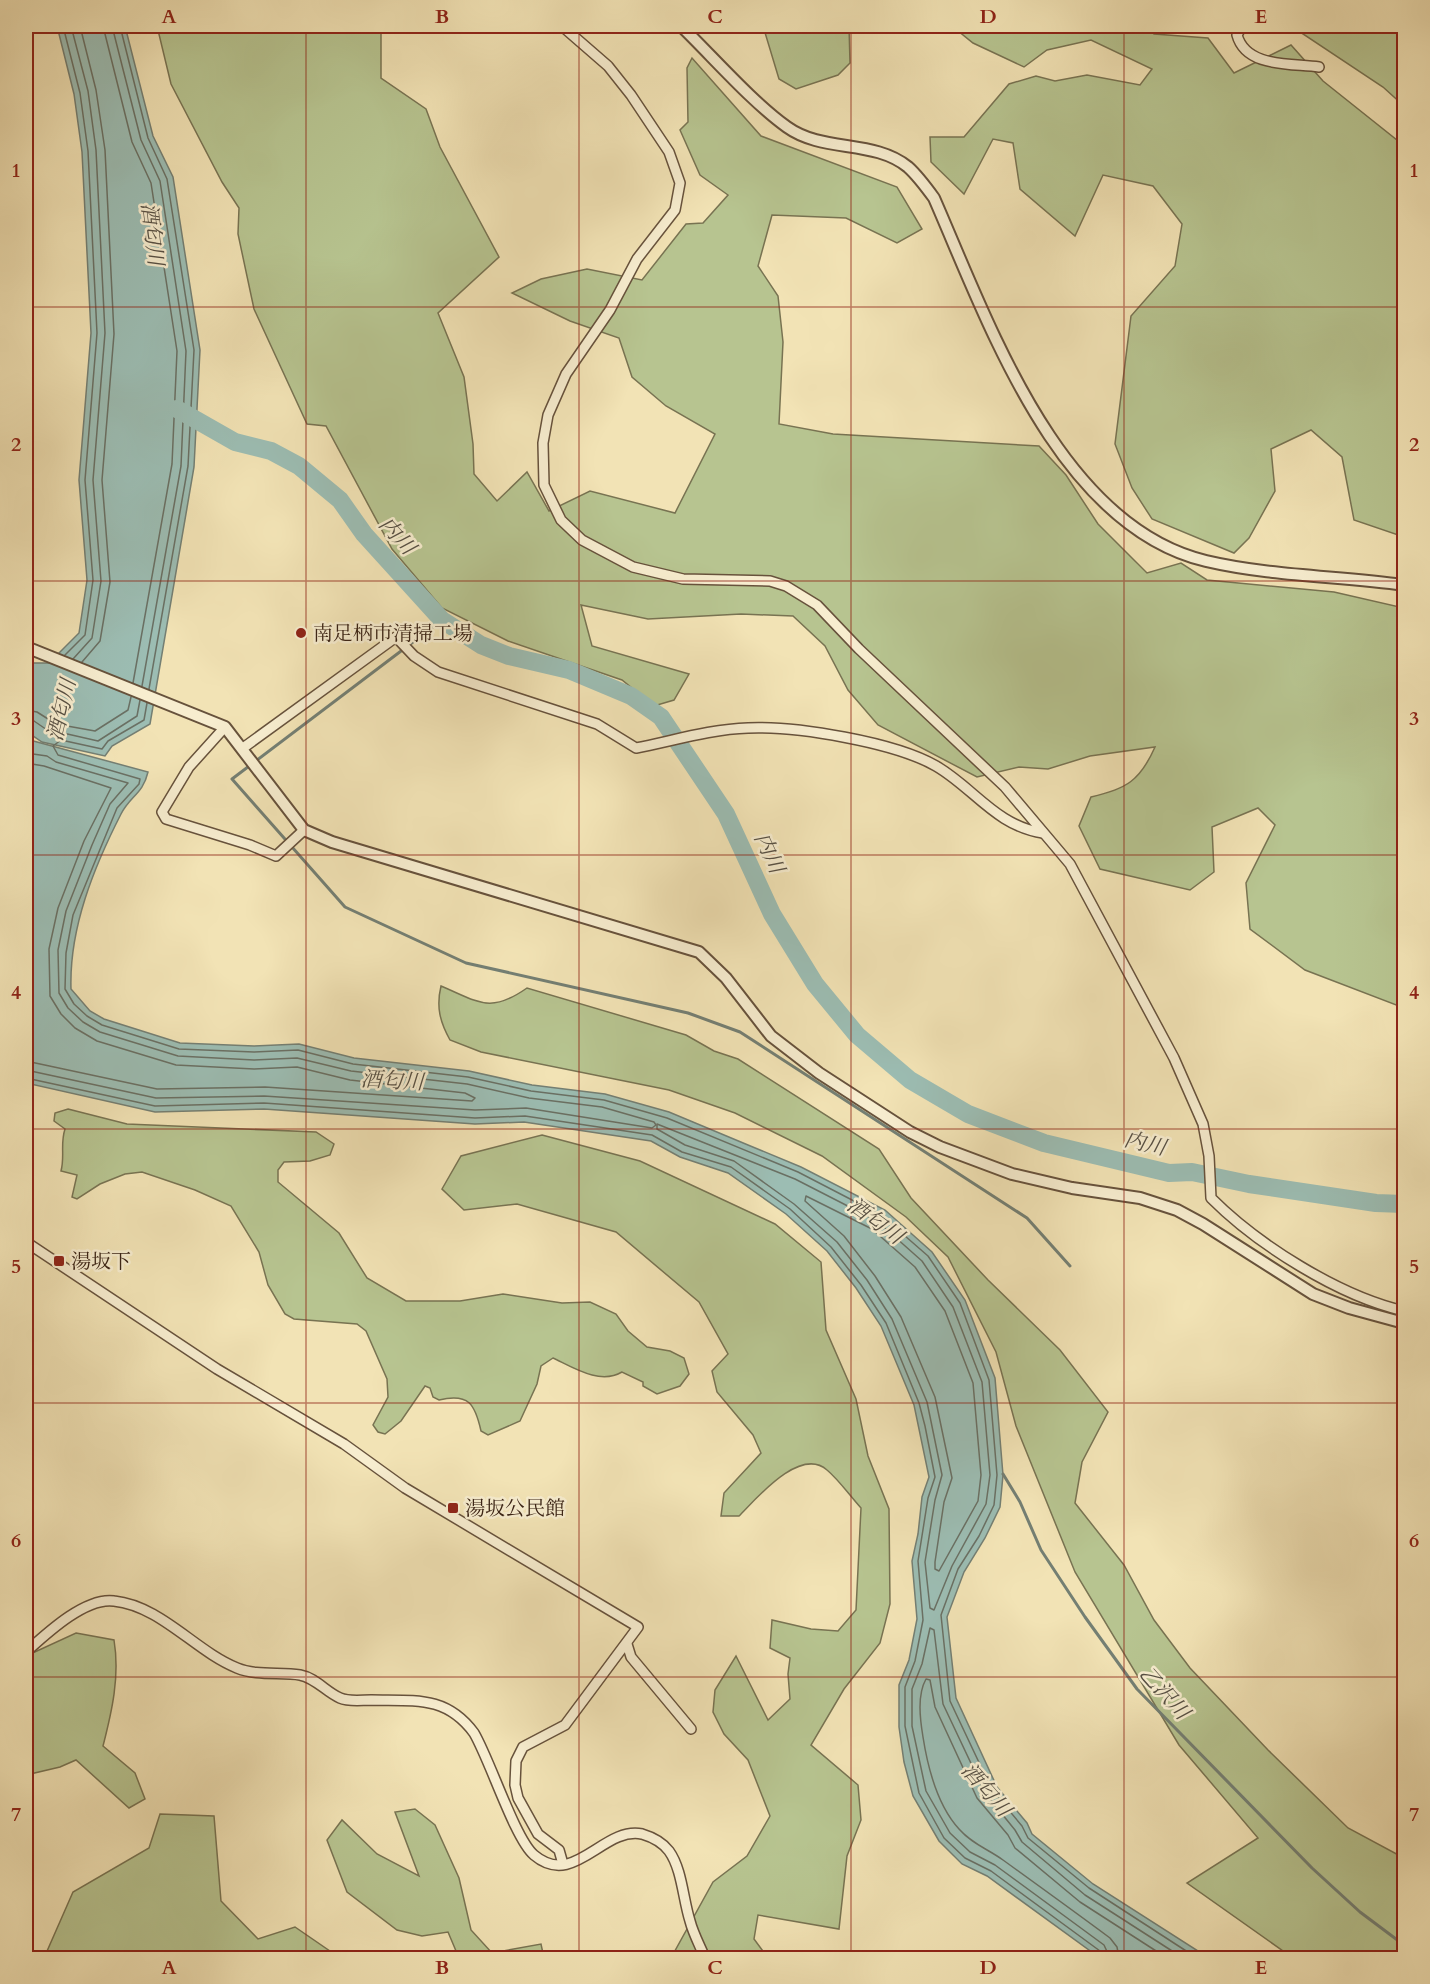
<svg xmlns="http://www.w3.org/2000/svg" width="1430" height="1984" font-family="Cardo,'Noto Serif JP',serif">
<rect width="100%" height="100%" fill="#f2e3b5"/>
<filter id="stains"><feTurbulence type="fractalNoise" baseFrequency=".00333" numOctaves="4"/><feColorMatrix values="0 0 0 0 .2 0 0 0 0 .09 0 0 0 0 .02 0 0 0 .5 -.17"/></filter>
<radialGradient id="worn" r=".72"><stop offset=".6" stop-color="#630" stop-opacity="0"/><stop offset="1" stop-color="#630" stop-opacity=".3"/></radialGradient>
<!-- green -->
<g fill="#b7c490" stroke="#787352" stroke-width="1.5">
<path d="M157,26H381V78L426,109L440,147L499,257L438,313L464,377L473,444L474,474L497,501L527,472L549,511L590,491L675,513L715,434L666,406L632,377L619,338L570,321L512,293L541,279L587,269L642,280L686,224L703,223L728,195L700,175L680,130L688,122L687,68L692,58L761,136L897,187L922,229L897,243L846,218L772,215L758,266L778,296L783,342L779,424L833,434L1039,446L1066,475L1098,524L1147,573L1181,563L1207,580L1334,592L1404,608V1008L1305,970L1250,929L1246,883L1275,825L1258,808L1212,827L1214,872L1190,890L1100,869L1079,826L1091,797C1126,789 1140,781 1155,747L1090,756L1048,769L1019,767L977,777L878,725L848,690L825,646L793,616L741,614L648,619L581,605L592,646L689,674L674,700L654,706L622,680L508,641L442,608L392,549L326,426L307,424L254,309L238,234L239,208L222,182L171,84Z"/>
<polygon points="763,26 849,26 850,63 838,75 796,89 779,79"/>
<polygon points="952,26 1146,26 1154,34 1208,38 1234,73 1291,45 1323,81 1402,144 1404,142 1404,537 1354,520 1342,457 1311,430 1271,449 1275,491 1249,538 1234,553 1152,519 1132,488 1115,444 1131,316 1175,266 1182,224 1153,186 1103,175 1075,236 1020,189 1013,143 993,139 964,194 931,162 930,137 964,137 1009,84 1036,76 1055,81 1087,75 1140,85 1152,69 1091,40 1047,50 1024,67 973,43"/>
<polygon points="1291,26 1404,26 1404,106 1383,87"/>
<path d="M441,986C479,1002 490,1014 527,988L686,1035L714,1051L738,1059L879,1149L911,1198L988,1280L1060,1350L1108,1412L1082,1462L1075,1503L1124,1565L1154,1620L1190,1668L1268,1750L1348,1828L1404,1858V1958H1293L1187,1883L1258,1838L1179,1745L1075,1572L1016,1426L996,1352L948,1257L906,1217L822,1156L735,1113L669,1090L481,1052L450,1040C440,1022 436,1007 441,986Z"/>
<path d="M68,1109L127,1124L316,1132L334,1144L330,1155L310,1161L284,1162L278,1170V1182L339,1233L367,1278L406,1301H460L503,1294L562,1303L590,1302L616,1314L628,1331L647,1347L670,1351L684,1358L689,1374L680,1386L657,1394L643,1386V1382L622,1372C600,1385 574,1368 553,1358L541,1366L537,1384L520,1421L488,1435L481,1431C475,1404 469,1393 439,1400L433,1397L430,1388L425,1386L401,1421L385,1434L378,1432L373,1425L388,1397L387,1379L366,1331L357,1324L294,1319L285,1314L268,1285L259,1252L231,1206L195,1190L142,1172L125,1174L100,1184L77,1199L72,1197L77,1175L61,1171C65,1156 60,1144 65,1129L54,1121L55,1113Z"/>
<path d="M542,1135L640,1161L775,1224L821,1262L826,1330L856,1399L868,1456L889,1509L890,1604L880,1643L844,1689L811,1745L858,1785L861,1820L847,1856L839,1929L758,1915L754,1939L768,1958H671L713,1882L747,1856L770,1816L748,1760L724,1734L713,1712L715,1690L736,1656L768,1720L790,1699L788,1674L790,1658L770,1648L772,1620L811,1629L838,1631L856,1610L861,1508C850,1496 839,1480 827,1470C800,1446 756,1499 739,1516H721L724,1493L761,1453L753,1435L717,1392L712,1371L728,1354L699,1302L616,1232L517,1204L464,1210L442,1189L461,1156Z"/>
<path d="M76,1633L114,1640C120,1676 112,1711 103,1746L135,1773L145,1799L129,1808L76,1760L60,1767L26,1775V1656Z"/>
<polygon points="415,1809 435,1825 459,1878 471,1930 492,1953 541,1944 544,1958 459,1958 448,1932 422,1936 397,1930 347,1892 327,1840 342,1820 377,1854 419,1876 395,1812"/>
<polygon points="160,1814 214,1816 221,1901 258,1939 295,1927 340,1958 44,1958 73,1892 149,1848"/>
</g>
<!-- water -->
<g fill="#9cbdb3" stroke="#747f73" stroke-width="1.5">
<polygon points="57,26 125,26 153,136 173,177 200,350 194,467 150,724 112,746 105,756 42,742 26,731 26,663 49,663 79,633 87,580 79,480 91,333 82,152 74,94"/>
<path d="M26,739L148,772C143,794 130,796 121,814C94,867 69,928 71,989L90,1011L104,1019L180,1043L254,1046L299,1044L354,1058L469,1071L532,1085L605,1094L669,1112L748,1145L801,1167L885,1210L932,1252L965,1300L995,1378L1003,1475L1000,1507L985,1538L964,1572L947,1617L956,1698L997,1787L1027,1823L1032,1834L1093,1884L1209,1958H1100L987,1876L962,1864L939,1841L913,1796L904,1762L899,1727V1685L909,1660L917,1619L912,1561L918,1534L922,1497L929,1477L914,1405L881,1326L856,1288L827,1251L786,1214L728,1173L680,1157L651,1141L524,1122L475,1124L264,1109L155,1112L26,1083Z"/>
</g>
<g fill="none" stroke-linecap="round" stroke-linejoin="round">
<!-- shore -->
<g stroke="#6a7064" stroke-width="1.5">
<polyline points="63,26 80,93 88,151 97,333 85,480 93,580 85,635 65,655"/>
<polyline points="71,26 88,91 96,150 105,333 93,480 101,581 92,638 73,659"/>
<polyline points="80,26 96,90 105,150 114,334 102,480 110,582 100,641 82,662"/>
<polyline points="103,26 132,142 151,183 177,351 172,464 133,683"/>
<polyline points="112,26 141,140 160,181 186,351 181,466 142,686"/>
<polyline points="120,26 148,138 167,179 194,350 188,466 149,689"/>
<polyline points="147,703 144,720 108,741 102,749 61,740 53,746 58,755 140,779 139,784 117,808 73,915 66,953 65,989 74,1004 87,1016 102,1025 179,1049 254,1052 298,1050 353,1064 468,1077 531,1091 604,1100 667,1118 798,1172 881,1215 928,1256 960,1303 989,1380 997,1475 994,1505 979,1536 958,1569 941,1615 950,1701 992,1790 1022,1826 1028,1838 1089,1888 1197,1958"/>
<polyline points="26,710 37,712 56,724 95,731 128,710 131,697"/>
<polyline points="26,719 34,721 53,734 63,733 98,741 137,716 140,700"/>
<polyline points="26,753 47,756 56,762 128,783 110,804 92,845 66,911 58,950 59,993 68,1008 83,1022 100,1032 178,1056 254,1060 297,1058 351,1071 467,1084 529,1098 602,1107 654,1122 656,1125 652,1128 526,1108 475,1110 264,1096 156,1098 26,1070"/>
<polyline points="26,763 44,766 111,788 84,841 58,908 49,949 50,996 61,1014 75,1028 97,1041 176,1065 254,1069 297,1067 350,1080 465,1093 475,1098 472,1101 265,1087 157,1089 26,1061"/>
<polyline points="26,1078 155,1106 264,1103 475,1118 525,1116 652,1135 682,1152 731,1167 790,1209 831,1247 861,1285 886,1323 919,1403 925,1426 935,1477 928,1498 918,1561 923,1620 915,1661 905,1687 905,1726 919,1793 944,1838 965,1858 991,1871 1100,1951 1102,1958"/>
<polygon points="657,1124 795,1179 877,1221 922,1261 953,1307 982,1382 990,1475 986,1504 952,1566 934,1610 930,1608 925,1562 935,1500 942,1475 927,1402 892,1319 867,1280 837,1242 794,1204 734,1161 685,1145 657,1129"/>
<polygon points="806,1196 872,1229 915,1267 945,1311 973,1383 981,1475 978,1501 939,1571 935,1569 935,1562 944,1502 952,1478 935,1397 901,1317 875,1276 844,1236 805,1201"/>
<polyline points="1110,1958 1104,1945 995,1865 970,1852 950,1833 926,1791 912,1726 912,1689 922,1664 930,1628 934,1630 943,1704 985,1793 1015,1830 1022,1842 1085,1895 1183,1958"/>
<path d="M1119,1958L1117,1947L1110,1938C1075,1912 1039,1886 1003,1860C988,1849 972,1844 959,1829C937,1805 928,1769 923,1737C920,1719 917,1695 926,1679L930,1680L935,1707L977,1798L1008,1835L1015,1848L1080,1902L1167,1958"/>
</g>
<!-- stream -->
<g stroke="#747f73" stroke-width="3">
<polyline points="442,620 232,779 345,907 466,963 688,1013 740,1032 1027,1218 1070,1266"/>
<polyline points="1003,1474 1020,1502 1041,1550 1085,1617 1137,1689 1312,1868 1360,1912 1404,1945"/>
</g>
<!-- river -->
<polyline stroke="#9cbdb3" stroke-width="18" points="177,409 235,442 271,451 299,466 340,500 364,534 442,620 481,645 509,656 569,670 631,696 661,717 726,814 772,914 815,984 857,1035 910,1080 968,1114 1044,1143 1169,1173 1192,1172 1249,1184 1376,1203 1404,1204"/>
<defs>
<g id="minor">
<path d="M562,26L608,66L631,95L669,152L680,183L675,210L637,259L610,310L566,374L548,415L543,443L544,485L561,520L582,540L633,567L683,579L770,581L786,586L817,605L859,649L1005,787L1070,864L1174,1058L1203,1124L1209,1156L1211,1198C1258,1245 1339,1296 1404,1311"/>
<path d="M1242,26L1237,35C1246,68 1291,63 1319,67"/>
<polyline points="225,727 189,767 162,812 166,819 250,845 276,856 304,830"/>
<path d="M243,748L396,637L414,656L438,672L597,724L636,748C672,741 711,729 748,728C797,726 894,742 936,766C974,788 996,826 1043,833"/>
<polyline points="26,1242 217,1369 344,1444 405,1488 638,1627 565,1725 523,1747 516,1761 515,1785 518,1798 538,1834 559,1850 563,1864"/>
<polyline points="627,1644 631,1657 691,1729"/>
<path d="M26,1652C46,1634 85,1597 114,1601C161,1606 195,1651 237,1668C256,1676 280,1672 300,1675C316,1678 326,1692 340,1698C349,1702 361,1700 371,1700C414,1701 446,1695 474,1733C490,1760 515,1839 534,1855C574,1889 603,1826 642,1834C652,1837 663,1843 669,1851C682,1869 683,1899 690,1921C693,1933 700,1946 705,1958"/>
</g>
<g id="tertiary">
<path d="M681,26C713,57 752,102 787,127C823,153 874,139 908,167C918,176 926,187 934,198C988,321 1058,526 1206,561C1270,576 1339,576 1404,585"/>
<polyline points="26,647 225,727 304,830 332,842 699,952 726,978 771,1036 819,1073 910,1132 940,1147 1012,1174 1072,1188 1140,1198 1177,1210 1203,1224 1313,1294 1349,1308 1404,1323"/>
</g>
</defs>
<!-- minor casing -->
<use href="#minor" stroke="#67523c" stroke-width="12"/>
<!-- tertiary casing -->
<use href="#tertiary" stroke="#67523c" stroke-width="14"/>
<!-- minor -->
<use href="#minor" stroke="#f7edcf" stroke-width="9"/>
<!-- tertiary -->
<use href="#tertiary" stroke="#f7edcf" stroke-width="10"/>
</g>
<!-- grid -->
<path fill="none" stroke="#8f2418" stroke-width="1.5" stroke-opacity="0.55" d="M306,26V1958M579,26V1958M851,26V1958M1124,26V1958M26,307H1404M26,581H1404M26,855H1404M26,1129H1404M26,1403H1404M26,1677H1404"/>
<!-- markers -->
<g fill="#8f2418" stroke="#f7edcf" stroke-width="2">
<circle cx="301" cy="633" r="6"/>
<rect x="53" y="1255" width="12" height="12" rx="3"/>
<rect x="447" y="1502" width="12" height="12" rx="3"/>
</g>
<g text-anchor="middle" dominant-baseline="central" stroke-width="5" stroke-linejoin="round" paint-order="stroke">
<!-- poi labels -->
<g font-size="20" fill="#392214" stroke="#f7edcf" text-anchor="start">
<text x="313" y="633">南足柄市清掃工場</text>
<text x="71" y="1261">湯坂下</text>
<text x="465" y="1508">湯坂公民館</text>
</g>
<!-- water labels -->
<g font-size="21" font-style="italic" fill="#575044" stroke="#f7edcf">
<text transform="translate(152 234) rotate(83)">酒匂川</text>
<text transform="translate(397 536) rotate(48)">内川</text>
<text transform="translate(62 710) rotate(-77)">酒匂川</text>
<text transform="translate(769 853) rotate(65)">内川</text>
<text transform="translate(392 1081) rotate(3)">酒匂川</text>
<text transform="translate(1145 1144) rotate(13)">内川</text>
<text transform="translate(875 1221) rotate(36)">酒匂川</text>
<text transform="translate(1164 1693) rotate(48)">乙沢川</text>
<text transform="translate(986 1790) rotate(49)">酒匂川</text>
</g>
</g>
<!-- margin -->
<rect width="1430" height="1984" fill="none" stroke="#f2e3b5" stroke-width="66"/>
<rect x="33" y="33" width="1364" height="1918" fill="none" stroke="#8f2418" stroke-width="2"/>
<g font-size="20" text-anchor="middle" font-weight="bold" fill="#8f2418">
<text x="169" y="23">A</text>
<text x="442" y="23">B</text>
<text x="715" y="23">C</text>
<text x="988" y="23">D</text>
<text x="1261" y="23">E</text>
<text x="16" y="177">1</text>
<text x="1414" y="177">1</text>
<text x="16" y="451">2</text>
<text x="1414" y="451">2</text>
<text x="16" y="725">3</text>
<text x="1414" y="725">3</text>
<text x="16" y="999">4</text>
<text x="1414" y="999">4</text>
<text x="16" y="1273">5</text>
<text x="1414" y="1273">5</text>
<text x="16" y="1547">6</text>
<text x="1414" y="1547">6</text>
<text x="16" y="1821">7</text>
<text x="1414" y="1821">7</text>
<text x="169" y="1974">A</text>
<text x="442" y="1974">B</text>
<text x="715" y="1974">C</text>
<text x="988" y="1974">D</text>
<text x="1261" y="1974">E</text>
</g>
<rect width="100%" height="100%" filter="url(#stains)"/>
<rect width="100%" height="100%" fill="url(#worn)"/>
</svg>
